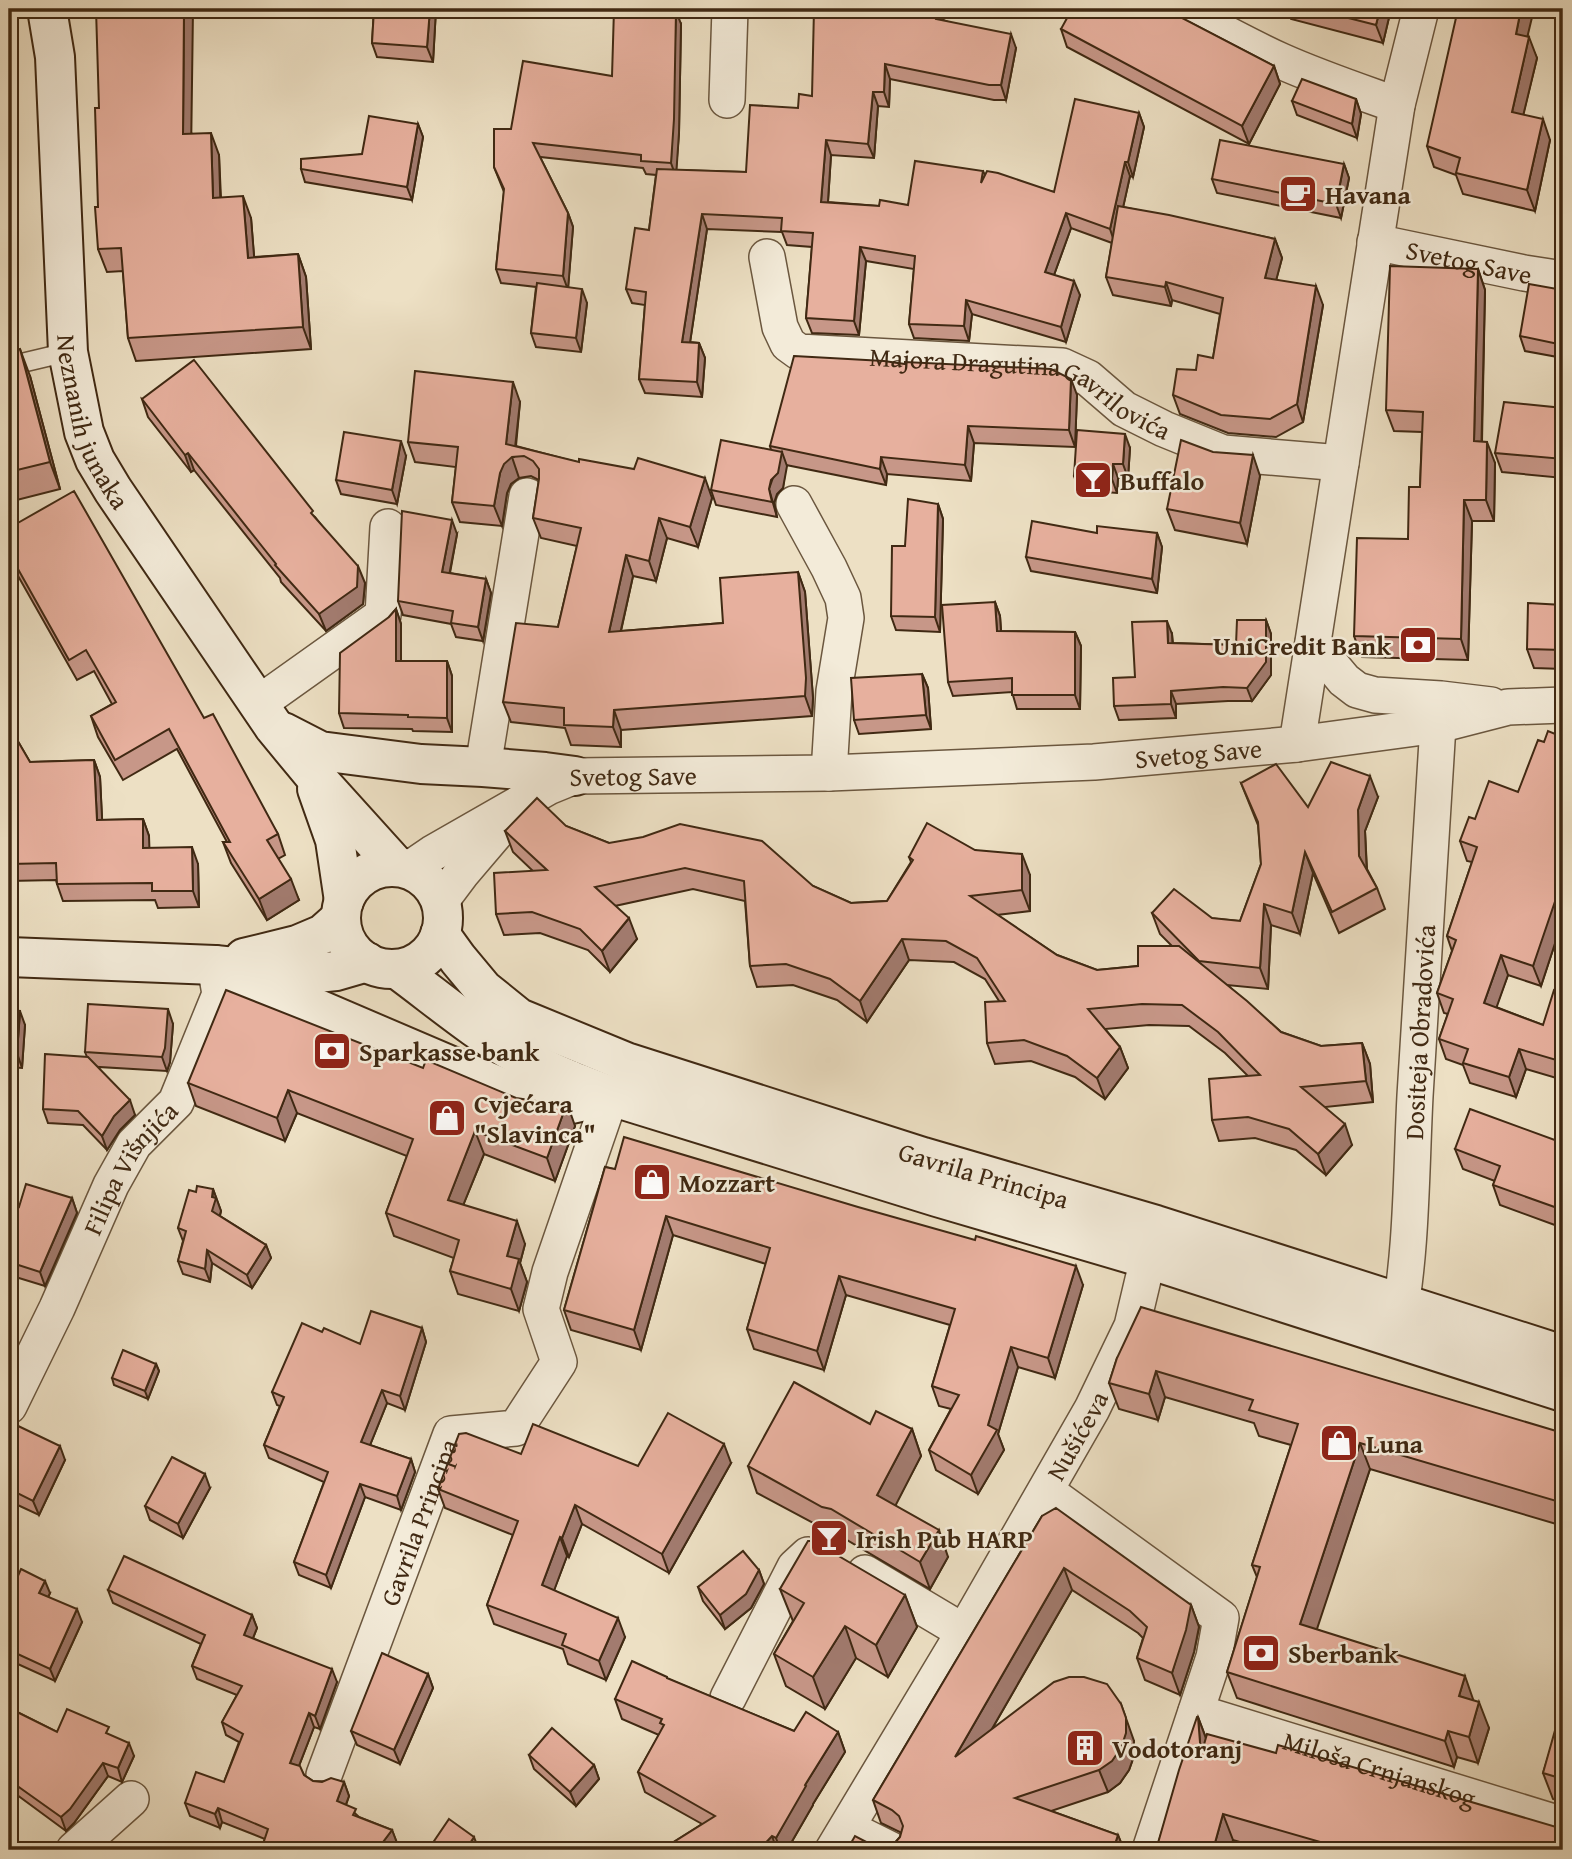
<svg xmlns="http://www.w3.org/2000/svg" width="1572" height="1859" font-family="'Gentium Book Plus',serif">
<rect width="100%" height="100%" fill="#ede0c4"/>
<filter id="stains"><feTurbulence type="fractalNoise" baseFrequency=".00286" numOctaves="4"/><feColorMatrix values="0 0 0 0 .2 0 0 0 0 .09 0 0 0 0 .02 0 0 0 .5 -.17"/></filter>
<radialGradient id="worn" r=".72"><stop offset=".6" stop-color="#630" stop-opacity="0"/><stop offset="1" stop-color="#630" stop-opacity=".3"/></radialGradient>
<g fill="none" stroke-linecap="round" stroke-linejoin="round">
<defs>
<polyline id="lane" points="9,366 68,352"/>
<g id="street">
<path d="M1180,9C1213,27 1246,45 1281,61C1319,78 1358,91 1397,105"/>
<polyline points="727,100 730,9"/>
<path id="s1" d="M1375,242L1524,273L1563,279"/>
<path id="s2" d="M767,257L780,327L788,344L799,352L1062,366L1088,378L1124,409L1164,429L1223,453L1341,463"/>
<polyline points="794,504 829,568 843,598 846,618 834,691 829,773"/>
<polyline points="1313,643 1344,680 1357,690 1375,695 1441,699 1491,705"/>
<polyline points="258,704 383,615 388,527"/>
<polyline points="1297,744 1397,105 1421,9"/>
<polyline points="483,767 527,496"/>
<path id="s3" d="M408,870L433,853L548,787L575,776L829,773L1094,762L1297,744L1438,725L1508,707L1563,705"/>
<polyline points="440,902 461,874 506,821"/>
<path id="s4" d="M1397,1329C1412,1253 1411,1174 1415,1096C1422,973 1430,849 1438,725"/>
<path id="s5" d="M9,1406L57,1308L111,1185L134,1144L176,1102L220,994L215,965"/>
<polyline points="1046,1491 1221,1618 1214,1657 1150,1850"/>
<polyline points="865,1573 964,1632"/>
<polyline points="728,1698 795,1567 808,1555"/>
<path id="s6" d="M1196,1712L1563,1825"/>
<path id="s7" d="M324,1775L451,1434L516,1428L559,1362L541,1309L550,1272L611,1095"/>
<polyline points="847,1828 891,1850"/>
<polyline points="74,1850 131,1799"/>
<path id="s8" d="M833,1850L964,1632L1092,1409L1132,1326L1154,1233"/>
</g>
<g id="secondary">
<path id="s9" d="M47,9L55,57L68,352L84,432L95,460L113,490L274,727L312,773L397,867"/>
<polyline points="283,732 320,751 421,764 483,767 545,772 575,776"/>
<polyline points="317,789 335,840 344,901"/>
<circle cx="392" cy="918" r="51"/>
<path id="s10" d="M440,934L458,959L483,989L519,1018L626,1062L923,1157L1156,1225L1563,1355"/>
<polyline points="9,957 215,965 307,974 336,971 367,962"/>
<polyline points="244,958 297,945 323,934 341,918"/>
<polyline points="215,965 533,1101 567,1105 607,1096"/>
<path d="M397,969C438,999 477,1033 522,1057C552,1074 585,1086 617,1098L937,1197L1148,1259L1563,1392"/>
</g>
</defs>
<!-- lane casing -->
<use href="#lane" stroke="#6b573f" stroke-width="21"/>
<!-- street casing -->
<use href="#street" stroke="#6b573f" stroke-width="38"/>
<!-- secondary casing -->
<use href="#secondary" stroke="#402913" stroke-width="42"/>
<!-- lane -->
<use href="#lane" stroke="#f3ebd9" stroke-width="18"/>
<!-- street -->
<use href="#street" stroke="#f3ebd9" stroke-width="35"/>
<!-- secondary -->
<use href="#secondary" stroke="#f3ebd9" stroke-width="38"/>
</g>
<!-- wall -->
<g fill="#c79788" stroke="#402913" stroke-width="2">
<polygon points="374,9 436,9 433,62 377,57 372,43"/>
<polygon points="1287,9 1391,9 1383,43 1291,19"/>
<polygon points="943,20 1016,48 1006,100 994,100 890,79 889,107 878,106 874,158 831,155 828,202 879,206 908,205 983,171 985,175 1054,192 1139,113 1144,127 1133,177 1130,176 1123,207 1275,239 1282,258 1276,280 1323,305 1303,422 1276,437 1228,433 1180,414 1173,395 1196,370 1213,358 1220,314 1172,300 1171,306 1113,295 1106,277 1112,243 1071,228 1054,275 1080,295 1066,342 972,314 969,341 914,338 909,324 914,269 866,261 859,335 812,333 806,318 812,247 787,245 782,232 707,229 690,342 699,343 705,358 702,397 645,393 639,379 645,305 632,303 626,289 649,230 656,175 646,174 643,168 540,157 568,213 573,227 568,287 587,303 581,352 536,347 531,333 536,287 501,283 496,269 504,192 494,167 511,129 612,76 681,24 679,133 676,170 746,172 798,108 812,96"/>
<polygon points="1189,22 1274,66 1280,84 1249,144 1067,47 1061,29"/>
<polygon points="1527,37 1537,58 1523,115 1550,140 1535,211 1463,194 1456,175 1434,167 1427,146"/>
<polygon points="1356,99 1361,114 1357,138 1297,115 1292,101"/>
<polygon points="99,108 191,133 219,155 221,198 251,218 254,257 298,254 306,277 311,349 136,361 128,338 123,271 107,272 98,249"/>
<polygon points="418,124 423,137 412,200 305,182 301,169 362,154"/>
<polygon points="1344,164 1349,178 1341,218 1217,193 1212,179"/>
<polygon points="1478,269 1485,290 1482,442 1495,463 1494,521 1472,521 1468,660 1362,657 1354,636 1408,539 1420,487 1422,432 1394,431 1386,410"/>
<polygon points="1563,290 1563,358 1525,351 1520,336"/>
<polygon points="9,352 30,376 60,489 9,502"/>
<polygon points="1077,395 1075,447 974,443 971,481 887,474 886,485 786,465 783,488 777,494 774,503 777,517 716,505 711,490 771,450 770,446"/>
<polygon points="142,399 315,517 365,583 363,604 326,631 281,582 280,578 194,470 191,472 148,417"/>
<polygon points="520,402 516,446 712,498 698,547 667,538 656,581 633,576 621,631 723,623 798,572 805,592 813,698 812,716 621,730 621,747 571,745 565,728 511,722 503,702 558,627 577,546 541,538 533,518 539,480 531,476 519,478 511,484 507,493 502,526 460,522 452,502 456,467 415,462 408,442"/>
<polygon points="1563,408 1563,478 1502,472 1495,453"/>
<polygon points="1130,448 1128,478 1118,478 1117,493 1079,490 1074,476"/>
<polygon points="406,456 397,504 341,494 336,480"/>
<polygon points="1260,476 1247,544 1175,530 1167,509"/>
<polygon points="938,504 943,519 940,632 896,630 891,616 905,546"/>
<polygon points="9,528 204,718 278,834 285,855 278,859 299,900 267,920 231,863 223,842 227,842 177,749 123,780 98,737 91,716 112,704 94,671 77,680 9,560"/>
<polygon points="1157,533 1162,547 1157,593 1031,571 1026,557"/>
<polygon points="457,534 450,573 486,579 491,593 483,641 456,637 451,624 403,615 398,601"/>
<polygon points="995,602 1000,616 1001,631 1075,632 1081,646 1080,709 1017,709 1012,692 953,696 948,682"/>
<polygon points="1563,605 1563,669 1534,668 1527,649"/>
<polygon points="396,609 401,624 401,661 447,661 452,676 452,732 413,731 412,729 344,728 339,713 389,617"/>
<polygon points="1266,620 1271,634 1271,675 1252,701 1228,701 1176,704 1176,718 1119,720 1114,706 1135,677 1172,634 1173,643 1236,645"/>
<polygon points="922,674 928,688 931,729 859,734 854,720"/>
<polygon points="9,726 30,762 94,760 100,777 102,820 143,819 149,836 149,848 198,864 199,907 158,908 155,900 63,901 57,884 56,880 9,881"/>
<polygon points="1563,728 1563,919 1541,986 1508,975 1496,1007 1543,1025 1563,993 1563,1080 1526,1069 1516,1097 1470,1083 1463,1065 1446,1059 1439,1039 1448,1014 1444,1013 1437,993 1452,951 1447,936 1472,862 1467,861 1460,841 1475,819 1518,792 1544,742 1560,736"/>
<polygon points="1241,783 1308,807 1378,797 1365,831 1367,869 1377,888 1385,909 1339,933 1313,873 1300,934 1271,925 1268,989 1227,985 1281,1032 1321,1046 1362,1043 1370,1064 1373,1102 1325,1107 1352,1145 1326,1175 1296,1150 1255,1138 1219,1141 1212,1120 1248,1076 1225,1053 1189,1026 1149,1025 1105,1029 1120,1047 1128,1068 1105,1099 1075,1077 1031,1061 995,1064 987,1043 999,1001 985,979 954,962 909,960 867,1022 837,1000 793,985 757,987 750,966 745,901 693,889 615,906 637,939 610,972 588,950 540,933 504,935 496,914 533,871 513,852 505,831 566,826 609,843 813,886 851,903 887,901 911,862 909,857 975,850 1030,875 1030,911 997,915 1057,955 1097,970 1138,966 1172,946 1160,934 1152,913 1240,921 1261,864 1258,825"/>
<polygon points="9,1010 25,1025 22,1068 9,1067"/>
<polygon points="173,1024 170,1062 167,1071 98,1067 135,1115 120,1130 107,1150 83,1125 48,1123 43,1109 87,1057 85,1052"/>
<polygon points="423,1068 575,1126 555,1181 484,1154 463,1205 525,1244 520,1263 527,1282 519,1311 458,1294 450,1271 454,1258 394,1236 386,1213 407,1156 297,1113 285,1141 196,1106 188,1083"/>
<polygon points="1563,1143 1563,1228 1500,1205 1493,1185 1495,1181 1463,1169 1455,1149"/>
<polygon points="605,1167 1083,1285 1055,1378 1018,1367 998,1434 1004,1450 978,1494 936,1470 929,1450 951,1409 939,1406 932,1386 950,1325 846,1295 824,1370 754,1349 747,1329 766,1264 673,1235 641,1350 571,1330 564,1310"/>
<polygon points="213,1189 221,1211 220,1216 266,1245 271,1258 252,1288 212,1263 210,1282 183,1274 178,1261 183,1241 178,1228 196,1192"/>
<polygon points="72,1198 77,1213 45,1286 9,1275 9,1200 19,1207"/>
<polygon points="422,1328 426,1342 405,1410 387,1403 370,1445 411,1459 415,1472 401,1510 365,1497 331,1588 299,1575 294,1562 324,1482 269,1458 264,1445 280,1406 277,1405 272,1392 322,1332 360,1344"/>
<polygon points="1117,1358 1563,1433 1563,1526 1370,1469 1316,1629 1474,1701 1489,1728 1478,1763 1457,1757 1454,1767 1237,1698 1227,1672 1257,1577 1252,1565 1291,1445 1259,1436 1254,1423 1165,1397 1158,1420 1119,1409 1109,1383"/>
<polygon points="156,1364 159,1371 148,1399 114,1385 112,1378"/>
<polygon points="870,1424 912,1429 921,1456 895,1505 948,1557 930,1589 840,1536 832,1533 757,1493 748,1466"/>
<polygon points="9,1435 65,1460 39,1515 9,1501"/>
<polygon points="521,1454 638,1466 731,1463 669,1573 582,1524 569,1557 567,1556 554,1590 625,1637 606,1680 568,1664 563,1649 494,1624 487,1605 513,1535 445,1508 438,1489"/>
<polygon points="210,1488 183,1538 150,1520 145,1506"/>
<polygon points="1042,1516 1191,1605 1199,1627 1194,1652 1180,1695 1145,1680 1137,1658 1143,1638 1138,1633 1072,1590 992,1729 1134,1741 1134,1756 1129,1770 1120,1783 1108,1792 1051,1811 1118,1835 1124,1850 847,1850 874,1846 883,1848 893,1845 900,1837 901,1833 900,1832 881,1823 873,1800"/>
<polygon points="759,1570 764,1584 751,1608 725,1629 703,1601 698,1587"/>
<polygon points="780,1589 905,1595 917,1627 888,1677 856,1658 825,1709 786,1686 774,1654 793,1621"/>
<polygon points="108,1590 252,1615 257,1628 253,1638 337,1682 320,1729 314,1727 299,1766 304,1775 313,1781 344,1782 349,1796 346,1805 359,1817 392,1830 397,1843 392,1850 261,1850 265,1839 222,1822 220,1828 190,1816 185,1803 224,1782 239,1742 226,1735 222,1722 237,1695 197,1679 192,1666 201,1644 113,1603"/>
<polygon points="50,1593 48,1597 82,1622 55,1681 9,1660 9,1596"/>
<polygon points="428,1674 433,1688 400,1764 357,1745 351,1731"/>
<polygon points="668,1679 794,1731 838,1732 845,1752 813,1804 813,1805 787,1850 661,1850 702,1824 645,1792 638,1772 659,1735 622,1719 615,1699"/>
<polygon points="9,1708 57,1732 112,1736 134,1756 122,1782 108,1776 74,1823 66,1831 9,1789"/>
<polygon points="1563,1709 1563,1802 1553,1799 1543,1773"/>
<polygon points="1198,1717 1206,1738 1563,1850 1267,1850 1233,1840 1230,1850 1156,1850"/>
<polygon points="529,1755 594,1765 599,1779 576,1806 534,1769"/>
</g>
<!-- shaded-wall -->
<g fill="#a27b6f" stroke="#402913" stroke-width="2">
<polygon points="184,9 193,9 191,156 183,134"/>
<polygon points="430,9 436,9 433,62 427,47"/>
<polygon points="938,9 945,9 941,33 936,19"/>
<polygon points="1380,9 1391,9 1383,43 1376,25"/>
<polygon points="1521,9 1534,9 1523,55 1516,34"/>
<polygon points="676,11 681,24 679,133 676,177 671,163"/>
<polygon points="1011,34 1016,48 1006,100 1001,85"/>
<polygon points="1529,37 1537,58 1519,133 1512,112"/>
<polygon points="885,64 890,79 889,107 884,92"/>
<polygon points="1274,66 1280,84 1249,144 1242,126"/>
<polygon points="873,92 878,106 874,158 868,144"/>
<polygon points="1356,99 1361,114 1357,138 1352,124"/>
<polygon points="1139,113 1144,127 1133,177 1128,162"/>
<polygon points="1543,119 1550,140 1535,211 1527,190"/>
<polygon points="418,124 423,137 412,200 407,187"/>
<polygon points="211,133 219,155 221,221 213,198"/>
<polygon points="826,140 831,155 827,216 821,202"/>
<polygon points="1125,162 1130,176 1115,244 1110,229"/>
<polygon points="1344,164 1349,178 1341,218 1336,204"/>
<polygon points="243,196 251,218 256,280 248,258"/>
<polygon points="568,213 573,227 568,290 563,276"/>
<polygon points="1066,213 1071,228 1050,286 1045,272"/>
<polygon points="702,214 707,229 688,356 682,342"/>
<polygon points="1275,239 1282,258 1272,296 1265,278"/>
<polygon points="860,247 866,261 859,335 854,321"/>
<polygon points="298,254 306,277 311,349 303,327"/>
<polygon points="1478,269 1485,290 1481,462 1474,441"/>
<polygon points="1074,281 1080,295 1066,342 1061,327"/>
<polygon points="1166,282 1172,300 1171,306 1165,287"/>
<polygon points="1316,286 1323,305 1303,422 1297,404"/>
<polygon points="582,289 587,303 581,352 576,338"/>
<polygon points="966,300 972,314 969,341 964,326"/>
<polygon points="699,343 705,358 702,397 697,382"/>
<polygon points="20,349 30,376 60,489 50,462"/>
<polygon points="1071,379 1077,395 1075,447 1069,430"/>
<polygon points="513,382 520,402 514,457 512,457 519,478 511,484 507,493 502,526 494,506 500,473 506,444"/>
<polygon points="968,426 974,443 971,481 965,465"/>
<polygon points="1125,434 1130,448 1128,478 1123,464"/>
<polygon points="401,441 406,456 397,504 392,490"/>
<polygon points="1487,442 1495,463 1494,521 1486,500"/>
<polygon points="782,452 787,466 783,488 777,494 774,503 777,517 769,489"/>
<polygon points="188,453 194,470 191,472 185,455"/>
<polygon points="1253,455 1260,476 1247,544 1240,523"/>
<polygon points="881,457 887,474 886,485 880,469"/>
<polygon points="1113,464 1118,478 1117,493 1112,479"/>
<polygon points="705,478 712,498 698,547 690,527"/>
<polygon points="1464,500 1472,521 1468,660 1461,639"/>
<polygon points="938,504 943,519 940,632 935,617"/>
<polygon points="659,518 667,538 656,581 649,561"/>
<polygon points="452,520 457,534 447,586 442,572"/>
<polygon points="1157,533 1162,547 1157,593 1152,579"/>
<polygon points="626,555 633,576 616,652 609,632"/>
<polygon points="358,566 365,583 363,604 326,631 319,614"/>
<polygon points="798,572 805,592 813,698 812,716 805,696"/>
<polygon points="486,579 491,593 483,641 478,627"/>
<polygon points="995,602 1000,616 1002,646 997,631"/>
<polygon points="396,609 401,624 401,675 396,661"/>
<polygon points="1266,620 1271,634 1271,675 1252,701 1247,688"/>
<polygon points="1167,621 1172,634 1173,657 1168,643"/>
<polygon points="1075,632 1081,646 1080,709 1075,695"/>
<polygon points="447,661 452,676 452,732 447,718"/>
<polygon points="922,674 928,688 931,729 926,715"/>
<polygon points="1171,691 1176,704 1176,718 1171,704"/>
<polygon points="614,710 621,730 621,747 613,727"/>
<polygon points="94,760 100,777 103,837 97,820"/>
<polygon points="1370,776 1378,797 1365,831 1367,877 1359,856 1358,810"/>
<polygon points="143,819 149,836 150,865 143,848"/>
<polygon points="192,847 198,864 199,907 193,891"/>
<polygon points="1305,852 1313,873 1300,934 1292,913"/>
<polygon points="1022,854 1030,875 1030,911 1022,890"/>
<polygon points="1563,858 1563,919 1541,986 1533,966 1557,875"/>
<polygon points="291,879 299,900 267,920 259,899"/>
<polygon points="1264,904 1271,925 1268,989 1260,968"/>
<polygon points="629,918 637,939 610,972 602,951"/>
<polygon points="902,939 909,960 867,1022 860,1001"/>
<polygon points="1501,955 1508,975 1491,1023 1484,1003"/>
<polygon points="168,1009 173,1024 170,1062 167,1071 162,1057"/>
<polygon points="20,1011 25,1025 22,1068 17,1053"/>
<polygon points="1362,1043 1370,1064 1373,1102 1366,1081"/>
<polygon points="1120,1047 1128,1068 1105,1099 1097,1078"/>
<polygon points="1519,1049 1526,1069 1516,1097 1509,1077"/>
<polygon points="288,1090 297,1113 285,1141 277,1118"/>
<polygon points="130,1100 135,1115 120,1130 107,1150 102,1136 114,1116"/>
<polygon points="567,1103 575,1126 555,1181 547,1158"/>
<polygon points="1345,1124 1352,1145 1326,1175 1318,1154"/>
<polygon points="475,1131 484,1154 456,1223 448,1200"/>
<polygon points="213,1189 221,1211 217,1224 212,1211"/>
<polygon points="72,1198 77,1213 45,1286 40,1272"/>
<polygon points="666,1216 673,1235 641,1350 634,1330"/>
<polygon points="517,1221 525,1244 520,1263 527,1282 519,1311 511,1289 507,1256"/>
<polygon points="266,1245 271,1258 252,1288 247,1275"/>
<polygon points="207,1250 212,1263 210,1282 205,1269"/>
<polygon points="1076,1266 1083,1285 1055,1378 1048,1358"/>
<polygon points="839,1276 846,1295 824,1370 817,1351"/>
<polygon points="422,1328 426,1342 405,1410 400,1396"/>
<polygon points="1011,1347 1018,1367 998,1434 1004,1450 978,1494 971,1475 988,1425"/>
<polygon points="156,1364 159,1371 148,1399 145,1391"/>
<polygon points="1156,1371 1165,1397 1158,1420 1149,1394"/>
<polygon points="382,1390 387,1403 366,1455 361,1442"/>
<polygon points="912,1429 921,1456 887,1522 877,1495"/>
<polygon points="1360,1443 1370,1469 1310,1650 1300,1624"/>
<polygon points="724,1444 731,1463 669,1573 662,1554"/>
<polygon points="60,1446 65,1460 39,1515 33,1501"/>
<polygon points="411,1459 415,1472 401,1510 397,1496"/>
<polygon points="205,1474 210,1488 183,1538 178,1524"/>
<polygon points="360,1484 365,1497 331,1588 326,1575"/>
<polygon points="575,1505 582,1524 569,1557 562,1538"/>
<polygon points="939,1530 948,1557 930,1589 920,1562"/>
<polygon points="560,1537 567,1556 549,1604 542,1585"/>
<polygon points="1064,1568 1072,1590 963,1779 955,1757"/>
<polygon points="759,1570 764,1584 751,1608 725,1629 720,1615"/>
<polygon points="45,1581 50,1593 44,1606 39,1593"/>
<polygon points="905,1595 917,1627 888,1677 876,1645"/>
<polygon points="1191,1605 1199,1627 1194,1652 1180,1695 1172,1673"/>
<polygon points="77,1609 82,1622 55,1681 50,1669"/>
<polygon points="252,1615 257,1628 249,1648 244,1635"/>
<polygon points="618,1618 625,1637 606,1680 599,1661"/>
<polygon points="845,1626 856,1658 825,1709 813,1677"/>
<polygon points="332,1669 337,1682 320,1729 315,1716"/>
<polygon points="428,1674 433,1688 400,1764 394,1750"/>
<polygon points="1465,1676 1474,1702 1459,1696"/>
<polygon points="1479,1702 1489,1728 1478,1763 1469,1737"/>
<polygon points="1121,1704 1134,1741 1134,1756 1129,1770 1120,1783 1108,1792 1099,1770"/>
<polygon points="309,1713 314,1727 295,1776 290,1763"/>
<polygon points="1198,1717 1208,1744 1201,1755"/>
<polygon points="1448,1731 1457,1757 1454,1767 1445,1741"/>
<polygon points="838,1732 845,1752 813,1804 813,1805 787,1850 780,1850 776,1838 805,1785"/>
<polygon points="129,1743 134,1756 122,1782 118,1768"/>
<polygon points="103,1763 108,1776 74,1823 66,1831 61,1817"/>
<polygon points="594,1765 599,1779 576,1806 570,1792"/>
<polygon points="344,1782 349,1796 342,1815 337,1801"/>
<polygon points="218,1808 222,1822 220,1828 215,1814"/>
<polygon points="1223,1814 1233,1840 1230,1850 1213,1850"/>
<polygon points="392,1830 397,1843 392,1850 377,1850"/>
<polygon points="1118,1835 1124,1850 1113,1850"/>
<polygon points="772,1836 777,1850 759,1850"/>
<polygon points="474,1837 479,1850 468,1850 467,1848"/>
</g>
<!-- building -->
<g fill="#e7b09e" stroke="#402913" stroke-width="2">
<polygon points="96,9 184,9 183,134 211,133 213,198 243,196 248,258 298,254 303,327 128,338 121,248 98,249 95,207 98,207 95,108 99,108"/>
<polygon points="374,9 430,9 427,47 372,43"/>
<polygon points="614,9 676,11 674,119 671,163 641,161 641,155 533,143 568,213 563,276 496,269 504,189 494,167 494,129 511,129 523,61 612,76"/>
<polygon points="814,9 938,9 936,19 1011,34 1001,85 989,85 885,64 884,92 873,92 868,144 826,140 821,202 879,206 880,200 908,205 915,161 983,171 981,183 987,171 998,173 1054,192 1075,99 1139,113 1128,162 1125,162 1110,229 1066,213 1045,272 1074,281 1061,327 966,300 964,326 909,324 915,256 860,247 854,321 806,318 813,233 781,231 782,218 702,214 682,342 699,343 697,382 639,379 646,292 626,289 635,228 649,230 657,169 746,172 750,105 798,108 799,94 812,96"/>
<polygon points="1072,9 1165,9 1274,66 1242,126 1061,29"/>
<polygon points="1313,9 1380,9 1376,25"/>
<polygon points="1458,9 1521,9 1516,34 1529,37 1512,112 1543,119 1527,190 1456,173 1460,158 1427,146"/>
<polygon points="1302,79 1356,99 1352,124 1292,101"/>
<polygon points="369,116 418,124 407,187 301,169 301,159 362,154"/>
<polygon points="1220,140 1344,164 1336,204 1212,179"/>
<polygon points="1118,206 1169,215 1275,239 1265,278 1316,286 1297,404 1270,419 1221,415 1173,395 1177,369 1196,370 1198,355 1213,358 1223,298 1166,282 1165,287 1106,277"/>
<polygon points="1390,266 1478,269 1474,441 1487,442 1486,500 1464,500 1461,639 1354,636 1357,538 1408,539 1409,487 1420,487 1423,412 1386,410"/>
<polygon points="537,283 582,289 576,338 531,333"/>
<polygon points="1529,284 1563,290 1563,345 1520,336"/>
<polygon points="20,349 50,462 9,472 9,352"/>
<polygon points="794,356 884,361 905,364 905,362 1051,369 1071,379 1069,430 968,426 965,465 881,457 880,469 770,446"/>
<polygon points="194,360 313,511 311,513 358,566 357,587 319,614 275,565 276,564 188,453 185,455 142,399"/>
<polygon points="415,371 513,382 506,444 579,462 579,459 634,469 638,458 705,478 690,527 659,518 649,561 626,555 609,632 723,623 720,578 798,572 806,678 805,696 614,710 613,727 564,725 564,708 503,702 516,623 558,627 581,528 533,518 539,479 539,469 533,461 524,456 512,457 504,464 500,473 494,506 452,502 458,447 408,442"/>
<polygon points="1504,402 1563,408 1563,459 1495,453"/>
<polygon points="1077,430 1125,434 1123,464 1113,464 1112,479 1074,476"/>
<polygon points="344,432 401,441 392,490 336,480"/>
<polygon points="721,440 782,452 778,473 771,480 769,489 772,502 711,490"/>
<polygon points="1181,440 1213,452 1253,455 1240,523 1167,509"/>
<polygon points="74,491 204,718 213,714 278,834 267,840 291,879 259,899 223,842 230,842 169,729 115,760 91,716 116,702 86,650 69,660 9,553 9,528"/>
<polygon points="908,499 938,504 935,617 891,616 892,546 905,546"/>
<polygon points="402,511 452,520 442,572 486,579 478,627 451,623 453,611 398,601"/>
<polygon points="1032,521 1097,533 1097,526 1157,533 1152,579 1026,557"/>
<polygon points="995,602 997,631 1075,632 1075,695 1012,695 1012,678 948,682 942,605"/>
<polygon points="1528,603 1563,605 1563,650 1527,649"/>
<polygon points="396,609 396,661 447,661 447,718 408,717 408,715 339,713 340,653 389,617"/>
<polygon points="1237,620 1266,620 1266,662 1247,688 1223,687 1171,691 1171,704 1114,706 1113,678 1135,677 1132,622 1167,621 1168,643 1236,645"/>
<polygon points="922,674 926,715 854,720 851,678"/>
<polygon points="9,726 30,762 94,760 97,820 143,819 143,848 192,847 193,891 152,891 152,883 57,884 56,863 9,864"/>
<polygon points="1563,728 1563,858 1557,875 1563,878 1533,966 1501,955 1484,1003 1543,1025 1554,990 1563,993 1563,1062 1519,1049 1509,1077 1463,1063 1468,1049 1439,1039 1453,999 1437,993 1456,940 1447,936 1477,847 1460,841 1469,817 1475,819 1489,781 1518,792 1538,740 1544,742 1548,731 1560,736"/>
<polygon points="1331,762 1370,776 1358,810 1359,856 1377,888 1332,912 1305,852 1292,913 1264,904 1260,968 1199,961 1152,913 1174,889 1212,918 1240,921 1261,864 1258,822 1241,783 1276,764 1308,807"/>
<polygon points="537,798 566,826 609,843 643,837 680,824 762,841 813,886 851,903 887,901 913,860 909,857 927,823 975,850 1022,854 1022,890 970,896 1057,955 1097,970 1138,966 1138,946 1179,946 1247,1001 1281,1032 1321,1046 1362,1043 1366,1081 1301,1087 1345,1124 1318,1154 1289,1129 1248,1117 1212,1120 1209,1079 1260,1075 1218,1032 1182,1005 1142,1004 1088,1009 1120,1047 1097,1078 1067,1056 1024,1040 987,1043 985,1002 1005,1001 977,958 946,941 902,939 860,1001 830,979 786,964 750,966 744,881 685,868 595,887 629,918 602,951 580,929 532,912 496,914 494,873 547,870 505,831"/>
<polygon points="226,990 423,1068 426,1060 516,1098 556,1104 567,1103 547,1158 475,1131 448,1200 517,1221 507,1256 519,1259 511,1289 450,1271 459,1240 386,1213 413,1139 288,1090 277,1118 188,1083"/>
<polygon points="88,1004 168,1009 165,1048 162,1057 85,1052"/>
<polygon points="9,1010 20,1011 17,1053 9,1053"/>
<polygon points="45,1054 88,1057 130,1100 114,1116 102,1136 78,1111 43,1109"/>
<polygon points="1470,1109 1563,1143 1563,1210 1493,1185 1500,1166 1455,1149"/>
<polygon points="624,1137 858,1207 975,1240 976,1236 1076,1266 1048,1358 1011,1347 988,1425 997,1430 971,1475 929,1450 959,1395 932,1386 955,1309 839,1276 817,1351 747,1329 770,1248 666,1216 634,1330 564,1310 605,1167 615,1169"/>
<polygon points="26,1184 72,1198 40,1272 9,1262 9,1200 19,1207"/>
<polygon points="197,1186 213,1189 212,1197 216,1198 212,1211 266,1245 247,1275 207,1250 205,1269 178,1261 186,1231 178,1228 189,1190 196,1192"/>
<polygon points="1141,1307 1563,1433 1563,1503 1360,1443 1300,1624 1465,1676 1459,1696 1479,1702 1469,1737 1448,1731 1445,1741 1227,1672 1260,1567 1252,1565 1298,1424 1249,1410 1253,1400 1156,1371 1149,1394 1109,1383 1117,1358"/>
<polygon points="371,1311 422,1328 400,1396 382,1390 361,1442 411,1459 397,1496 360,1484 326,1575 294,1562 328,1472 264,1445 284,1397 272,1392 302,1323 322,1332 324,1328 360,1344"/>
<polygon points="123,1350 156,1364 145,1391 112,1378"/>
<polygon points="794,1382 870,1424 876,1411 912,1429 877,1495 939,1530 920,1562 831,1509 822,1507 748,1466"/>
<polygon points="668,1413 724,1444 662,1554 575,1505 562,1538 560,1537 542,1585 618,1618 599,1661 562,1645 566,1634 487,1605 518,1521 438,1489 459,1434 466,1433 521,1454 533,1424 638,1466"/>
<polygon points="14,1424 60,1446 33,1501 9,1489 9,1435"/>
<polygon points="172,1457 205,1474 178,1524 145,1506"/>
<polygon points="1056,1508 1191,1605 1186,1630 1172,1673 1137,1658 1147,1627 1130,1611 1064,1568 955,1757 1054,1682 1069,1677 1084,1677 1107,1684 1121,1704 1126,1718 1126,1733 1121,1748 1112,1761 1099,1770 1015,1798 1118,1835 1113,1850 847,1850 855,1836 874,1846 883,1848 893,1845 900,1837 903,1826 899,1816 892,1810 873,1800 1042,1516"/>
<polygon points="808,1541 813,1541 905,1595 876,1645 845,1626 813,1677 774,1654 804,1603 780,1589"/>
<polygon points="743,1551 759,1570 746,1594 720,1615 698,1587"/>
<polygon points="124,1556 252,1615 244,1635 332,1669 315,1716 309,1713 290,1763 300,1766 304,1775 313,1781 322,1782 331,1778 344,1782 337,1801 356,1809 353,1815 392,1830 377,1850 261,1850 268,1829 218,1808 215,1814 185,1803 196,1772 224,1782 243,1734 222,1722 242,1686 192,1666 205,1635 108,1590"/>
<polygon points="21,1569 45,1581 39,1593 77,1609 50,1669 9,1650 9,1596"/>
<polygon points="382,1653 428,1674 394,1750 351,1731"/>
<polygon points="632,1661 667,1677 667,1678 794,1731 806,1712 838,1732 805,1785 806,1786 776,1838 772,1836 759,1850 661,1850 715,1816 638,1772 664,1725 660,1723 662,1719 615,1699"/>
<polygon points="9,1708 57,1732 67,1709 109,1727 106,1733 129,1743 118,1768 103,1763 70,1809 61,1817 9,1780"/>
<polygon points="1561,1709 1563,1709 1563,1779 1543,1773"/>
<polygon points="1197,1717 1198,1717 1201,1755 1207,1734 1276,1753 1278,1745 1563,1829 1563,1850 1348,1850 1223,1814 1213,1850 1156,1850 1179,1770"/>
<polygon points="552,1728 594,1765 570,1792 529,1755"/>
<polygon points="449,1819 474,1837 467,1848 470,1850 428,1850"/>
</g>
<!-- icons -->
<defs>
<symbol id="cafe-square" viewBox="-11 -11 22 22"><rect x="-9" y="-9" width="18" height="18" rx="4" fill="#8f2418" stroke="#f3ebd9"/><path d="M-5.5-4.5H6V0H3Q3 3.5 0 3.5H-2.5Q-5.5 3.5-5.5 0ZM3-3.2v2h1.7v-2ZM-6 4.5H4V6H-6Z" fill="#fff"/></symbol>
<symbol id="bar-square" viewBox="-11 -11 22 22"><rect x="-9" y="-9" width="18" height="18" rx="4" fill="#8f2418" stroke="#f3ebd9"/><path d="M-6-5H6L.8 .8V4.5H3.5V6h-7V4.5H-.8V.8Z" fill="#fff"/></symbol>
<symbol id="bank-square" viewBox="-11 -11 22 22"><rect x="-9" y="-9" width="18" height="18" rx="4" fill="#8f2418" stroke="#f3ebd9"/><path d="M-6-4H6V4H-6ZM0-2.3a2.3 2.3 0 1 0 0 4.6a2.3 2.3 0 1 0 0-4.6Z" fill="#fff"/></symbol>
<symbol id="shop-square" viewBox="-11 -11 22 22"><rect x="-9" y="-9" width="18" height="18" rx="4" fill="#8f2418" stroke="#f3ebd9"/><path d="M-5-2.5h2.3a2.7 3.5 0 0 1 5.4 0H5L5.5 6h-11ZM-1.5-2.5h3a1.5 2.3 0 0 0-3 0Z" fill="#fff"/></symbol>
<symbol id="building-square" viewBox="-11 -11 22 22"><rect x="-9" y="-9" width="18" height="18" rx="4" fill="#8f2418" stroke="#f3ebd9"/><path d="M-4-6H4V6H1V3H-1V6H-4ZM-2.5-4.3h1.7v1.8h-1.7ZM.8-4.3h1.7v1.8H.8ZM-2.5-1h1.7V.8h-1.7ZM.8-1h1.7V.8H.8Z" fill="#fff"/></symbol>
</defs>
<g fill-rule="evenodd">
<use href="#cafe-square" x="1276" y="172" width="44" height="44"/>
<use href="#bar-square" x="1071" y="458" width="44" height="44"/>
<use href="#bank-square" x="1396" y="623" width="44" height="44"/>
<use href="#bank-square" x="310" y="1029" width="44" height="44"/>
<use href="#shop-square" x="425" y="1096" width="44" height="44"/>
<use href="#shop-square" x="630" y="1160" width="44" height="44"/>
<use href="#shop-square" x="1317" y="1421" width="44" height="44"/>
<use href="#bar-square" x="807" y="1516" width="44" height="44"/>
<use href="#bank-square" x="1239" y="1631" width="44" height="44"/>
<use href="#building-square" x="1063" y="1726" width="44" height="44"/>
</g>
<g text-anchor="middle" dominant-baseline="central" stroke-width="5" stroke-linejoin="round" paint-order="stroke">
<!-- poi labels -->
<g font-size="26" font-weight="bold" fill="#402913" stroke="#f3ebd9" text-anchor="start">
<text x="1325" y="194">Havana</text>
<text x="1120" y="480">Buffalo</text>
<text x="1391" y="645" text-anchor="end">UniCredit Bank</text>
<text x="359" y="1051">Sparkasse bank</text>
<text x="474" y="1103">Cvjećara<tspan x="474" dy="30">"Slavinca"</tspan></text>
<text x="679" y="1182">Mozzart</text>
<text x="1366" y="1443">Luna</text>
<text x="856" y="1538">Irish Pub HARP</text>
<text x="1288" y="1653">Sberbank</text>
<text x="1112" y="1748">Vodotoranj</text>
</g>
<!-- street labels -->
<g font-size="26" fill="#402913" stroke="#f3ebd9">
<text stroke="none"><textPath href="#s1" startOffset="96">Svetog Save</textPath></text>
<text stroke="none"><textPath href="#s2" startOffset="334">Majora Dragutina Gavrilovića</textPath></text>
<text stroke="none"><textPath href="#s9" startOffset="418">Neznanih junaka</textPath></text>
<text stroke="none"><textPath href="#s3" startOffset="816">Svetog Save</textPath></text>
<text stroke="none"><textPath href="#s3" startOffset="250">Svetog Save</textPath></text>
<text stroke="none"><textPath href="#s4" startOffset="298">Dositeja Obradovića</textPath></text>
<text stroke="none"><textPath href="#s5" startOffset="268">Filipa Višnjića</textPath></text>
<text stroke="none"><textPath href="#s10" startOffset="607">Gavrila Principa</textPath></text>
<text stroke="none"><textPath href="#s8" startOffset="481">Nušićeva</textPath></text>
<text stroke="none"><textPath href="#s7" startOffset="270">Gavrila Principa</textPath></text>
<text stroke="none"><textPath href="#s6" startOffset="192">Miloša Crnjanskog</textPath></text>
</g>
</g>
<!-- margin -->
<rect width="1572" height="1859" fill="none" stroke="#ede0c4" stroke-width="35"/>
<rect x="10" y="10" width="1551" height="1838" fill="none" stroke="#402913" stroke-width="3.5"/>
<rect x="18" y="18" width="1537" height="1824" fill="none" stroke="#402913" stroke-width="2"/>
<rect width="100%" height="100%" filter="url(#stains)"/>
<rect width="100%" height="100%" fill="url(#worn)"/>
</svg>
